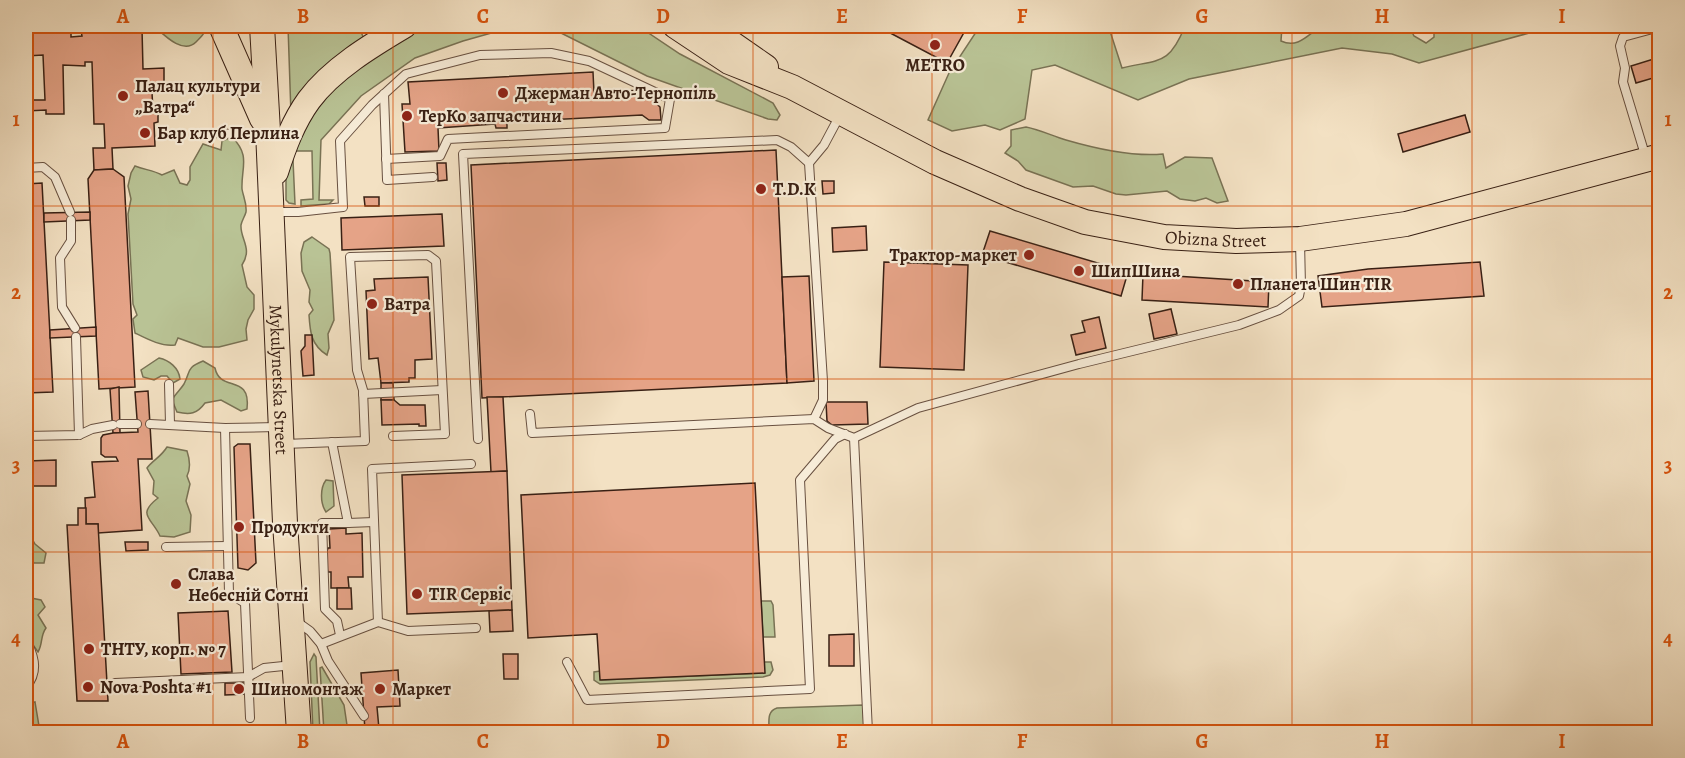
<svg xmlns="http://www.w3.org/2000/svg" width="1685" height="758" font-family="Alegreya,serif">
<rect width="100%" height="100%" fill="#f3e1c3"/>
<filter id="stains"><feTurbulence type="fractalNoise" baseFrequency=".00333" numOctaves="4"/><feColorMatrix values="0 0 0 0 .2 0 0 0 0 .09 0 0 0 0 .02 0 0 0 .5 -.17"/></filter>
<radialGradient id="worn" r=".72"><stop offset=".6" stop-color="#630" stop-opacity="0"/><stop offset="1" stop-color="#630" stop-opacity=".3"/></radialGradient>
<!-- green -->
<g fill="#b9c395" stroke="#797254" stroke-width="1.5">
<path d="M154,26H207C205,33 202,36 196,42C183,55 164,35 154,26Z"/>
<polygon points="288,26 318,26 348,32 361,32 364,39 291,115"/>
<polygon points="424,26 638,26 680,54 773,103 780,115 777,120 768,119 647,76 561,33 539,27 509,28 463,41 415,58 361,96 321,140 319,200 333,200 329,204 301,206 301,200 313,199 312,151 296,151 297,135 338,82 410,33"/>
<path d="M980,26H1083L1090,32L1110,31L1122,68C1159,59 1169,66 1185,26H1282L1281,41C1296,48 1305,38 1317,29L1330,32L1337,30L1338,26H1409L1414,36L1426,43L1434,37V26H1555L1419,63L1392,54L1342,48L1189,79L1138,100L1055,65L1032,70L1025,119L1000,130L985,125L952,131L928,120L949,73Z"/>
<path d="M1026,127C1041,130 1052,136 1066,140C1097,149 1132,157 1163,154L1166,168L1185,157L1212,158L1228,201L1217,203L1206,198L1195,201L1180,199L1167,191L1126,195L1116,194L1093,186L1073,187L1026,170L1018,161L1005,153L1011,146V130Z"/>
<path d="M232,137C251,156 241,167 242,189C243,196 247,203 246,212C245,216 242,220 241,225C240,239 253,248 242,265L247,287L254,295V309L248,320L246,329L247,340L219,347H203L178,338L175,345C162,347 147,339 135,333L133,319L137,315L133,304L128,214L131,199L128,186L131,173L135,166C145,170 153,170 162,175L174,170L180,183L187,185L190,180V167L203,144L221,150L222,141Z"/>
<polygon points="290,151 293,160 295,204 289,203 286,200 286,172"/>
<path d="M312,237L329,249L330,253L334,320L328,334L329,348L327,355C311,345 310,332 309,315L313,310L309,302L310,290L302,271L301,253L304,242Z"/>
<path d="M159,358C169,360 179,368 180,379L173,383L167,376H161L154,380L143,377L141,370Z"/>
<path d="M203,361L215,368C220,393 251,373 247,409L241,411L221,400L205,403C197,414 190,415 177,412L172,400C175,394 181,389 184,384C191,370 186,368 203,361Z"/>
<path d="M167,447L187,451C190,460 191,468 187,476L190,484L186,501L191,515L190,532L174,537L160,536C152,518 136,515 158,498L153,494L154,481L147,468C153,460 161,457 167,447Z"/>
<path d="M326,480L333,481L334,506L326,512C320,503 320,488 326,480Z"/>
<polygon points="26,528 35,544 46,553 44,563 34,563 26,553"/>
<path d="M31,598L41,600L45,607L38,615L46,628C40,636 43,644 38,652L26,635V615Z"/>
<polygon points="761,601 771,601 773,605 775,637 763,637"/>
<polygon points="314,654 316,657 320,732 313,732 310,662"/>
<polygon points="764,662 771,662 773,670 770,675 763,677 600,684 594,680 594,672 600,671 601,680 764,673"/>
<polygon points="322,667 344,705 348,732 324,732 320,668"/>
<polygon points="35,702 40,732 26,732 26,704"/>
<path d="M863,705L864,725L769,730C769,721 767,711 777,708Z"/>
</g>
<!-- building -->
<g fill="#e5a387" stroke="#392014" stroke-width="1.5">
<polygon points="26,26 71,26 71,37 82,36 81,31 142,29 143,69 164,68 164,93 152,93 153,110 158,110 158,122 154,123 155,146 112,148 113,169 94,170 93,148 105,148 104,124 94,124 92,62 85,62 85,66 63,65 64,114 46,114 46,110 26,111 26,100 45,100 43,55 26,56"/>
<polygon points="877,26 965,26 967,27 947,63"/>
<polygon points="1660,57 1660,76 1636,83 1631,66"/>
<polygon points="593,72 594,93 641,90 660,107 661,120 649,120 642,115 507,122 507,128 496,128 495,124 438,128 439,151 405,152 402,104 410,104 408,82"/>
<polygon points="1465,115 1470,132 1403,152 1398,134"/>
<polygon points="776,150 787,383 482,398 471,165"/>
<polygon points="437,163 446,163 447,180 438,181"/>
<polygon points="113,169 124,177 135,387 99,389 88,179 94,170"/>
<polygon points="822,181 834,181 834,193 823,194"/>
<polygon points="42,183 53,392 26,393 26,184"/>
<polygon points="364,197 379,197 379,206 365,206"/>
<polygon points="90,212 90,220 44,222 44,213"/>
<polygon points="442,214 444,246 342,250 341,218"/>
<polygon points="866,226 867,250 833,252 832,228"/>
<polygon points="990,231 1128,272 1121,296 982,255"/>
<polygon points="884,262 968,265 964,370 880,367"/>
<polygon points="1480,262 1484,296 1322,307 1318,276 1368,269"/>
<polygon points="1143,274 1269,282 1268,307 1142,300"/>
<polygon points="809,276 814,381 787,383 782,277"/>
<polygon points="428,277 432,359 415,360 415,378 409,378 409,382 381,383 378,358 369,359 366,291 375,290 374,279"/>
<polygon points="1171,309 1177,334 1154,339 1149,314"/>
<polygon points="1099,317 1106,348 1076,355 1071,335 1085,332 1082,321"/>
<polygon points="96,327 96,336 50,338 50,330"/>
<polygon points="305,335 312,335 314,375 303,376 301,351 305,346"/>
<polygon points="381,383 393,383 394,400 381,400"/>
<polygon points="119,387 120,433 113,433 110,389"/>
<polygon points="148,391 152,459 138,459 142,530 98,533 98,524 86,524 85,498 95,497 92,462 118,461 116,457 105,457 101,454 101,438 103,435 113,433 138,432 135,392"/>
<polygon points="487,397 503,397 507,471 491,472"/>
<polygon points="381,400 394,400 400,405 425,405 426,426 419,426 419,424 382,425"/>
<polygon points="826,402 867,402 868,424 832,425 827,421"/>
<polygon points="238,444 250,444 256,563 248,570 238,568 234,447"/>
<polygon points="56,460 56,486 28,486 27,461"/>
<polygon points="507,471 512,610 407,614 402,475"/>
<polygon points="755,483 765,673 600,680 597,634 528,638 521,495"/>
<polygon points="78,508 86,508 86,524 98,524 108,701 77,701 67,525 78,525"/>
<polygon points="346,528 346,534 362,533 363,577 348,577 349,588 331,588 331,572 328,572 326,566 326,554 328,548 330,548 329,529"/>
<polygon points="125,542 148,542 148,550 126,551"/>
<polygon points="337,588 351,588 352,609 337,609"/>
<polygon points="512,610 513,631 490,632 489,611"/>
<polygon points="228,611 232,672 181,674 178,613"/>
<polygon points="854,634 854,666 829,666 829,635"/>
<polygon points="503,654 518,654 518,679 504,679"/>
<polygon points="398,670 400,706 377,707 379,729 407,727 407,732 353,732 365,730 361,673"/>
<polygon points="225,683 249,683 249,694 225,695"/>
</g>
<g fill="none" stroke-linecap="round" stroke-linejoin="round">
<defs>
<g id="service">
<polyline points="384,94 387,180 433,177"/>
<polyline points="212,133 264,135"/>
<polyline points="1646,158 1623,82 1625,68 1620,46 1623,37 1660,27"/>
<polyline points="26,168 43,167 55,177 70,212"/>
<polyline points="273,212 298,212 343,207 340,141 372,105 406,74 480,55 551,53 589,61 670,99 665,128 448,139 440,156 386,159"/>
<polyline points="71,220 71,241 60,258 62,307 75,328"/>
<polyline points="169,384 170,424"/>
<polyline points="363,394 442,390"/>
<polyline points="530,414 532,433 814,419 828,428 854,438 918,408 1079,364 1239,325 1279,310 1299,296 1301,286 1300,241"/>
<polyline points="814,419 823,400 823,381 809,163 824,145 840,115"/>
<polyline points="120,424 137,424"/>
<polyline points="150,424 225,428 277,427"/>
<polyline points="225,428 229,593 245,603 250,718"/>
<polyline points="79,435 92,429 113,425"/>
<polyline points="26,436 79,435 76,337"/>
<polyline points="854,438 868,732"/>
<polyline points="478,439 463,154 777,140 791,147 809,163"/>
<polyline points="332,442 348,523 374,522"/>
<polyline points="284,444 365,441 363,390 357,370 350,257 428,255 436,261 445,434 393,436"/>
<polyline points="166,547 227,546"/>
<polyline points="296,621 310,631 321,644 328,661 364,716"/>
<polyline points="378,622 372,469 471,464"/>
<polyline points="340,635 337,621 325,609 322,523 348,523"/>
<path d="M26,643L28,644C35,659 38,673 26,687"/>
<polyline points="321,644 378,622 408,631 476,628"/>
<polyline points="567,662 587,700 810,689 800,480 835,439 845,434"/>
<polyline points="115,683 248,677 264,668 293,665"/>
<polyline points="433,732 434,732"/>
</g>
<g id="trunk">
<polyline points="221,26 262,119"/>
<path id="s1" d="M262,26L268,131L285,523L299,732"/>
<path id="s2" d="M675,26L729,62L792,87L935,162L1020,199L1085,222L1164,237L1236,241L1300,239L1406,224L1660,156"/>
<polyline points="707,26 766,67"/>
<path d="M276,172C284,147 293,122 309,100C332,69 372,45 404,26"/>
</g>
</defs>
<!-- service casing -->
<use href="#service" stroke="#685040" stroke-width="10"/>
<!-- trunk casing -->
<use href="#trunk" stroke="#392014" stroke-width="26"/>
<!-- service -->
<use href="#service" stroke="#f7ecd8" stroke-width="8"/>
<!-- trunk -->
<use href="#trunk" stroke="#f3e1c3" stroke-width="24"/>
</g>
<!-- grid -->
<path fill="none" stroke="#d6530d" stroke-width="1.5" stroke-opacity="0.55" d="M213,26V732M393,26V732M573,26V732M753,26V732M932,26V732M1112,26V732M1292,26V732M1472,26V732M26,206H1660M26,379H1660M26,552H1660"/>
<!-- markers -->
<g fill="#8f2418" stroke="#f7ecd8" stroke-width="2">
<circle cx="935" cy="45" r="6"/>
<circle cx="503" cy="93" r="6"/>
<circle cx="123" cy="96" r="6"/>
<circle cx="407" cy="116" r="6"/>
<circle cx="145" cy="133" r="6"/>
<circle cx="761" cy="189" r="6"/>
<circle cx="1029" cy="255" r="6"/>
<circle cx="1079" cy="271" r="6"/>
<circle cx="1238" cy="284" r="6"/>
<circle cx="372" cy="304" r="6"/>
<circle cx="239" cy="527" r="6"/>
<circle cx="176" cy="584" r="6"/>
<circle cx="417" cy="594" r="6"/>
<circle cx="89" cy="649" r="6"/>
<circle cx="88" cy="687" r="6"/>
<circle cx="239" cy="689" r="6"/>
<circle cx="380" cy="689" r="6"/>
</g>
<g text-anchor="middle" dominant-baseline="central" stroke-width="4.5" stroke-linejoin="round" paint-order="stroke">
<!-- poi labels -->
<g font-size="18" font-weight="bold" fill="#392014" stroke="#f7ecd8" text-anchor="start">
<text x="935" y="65" text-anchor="middle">METRO</text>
<text x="135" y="86">Палац культури<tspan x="135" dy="21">„Ватра“</tspan></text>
<text x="515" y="93">Джерман Авто-Тернопіль</text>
<text x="419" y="116">ТерКо запчастини</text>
<text x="157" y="133">Бар клуб Перлина</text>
<text x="773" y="189">T.D.K</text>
<text x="1017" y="255" text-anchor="end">Трактор-маркет</text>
<text x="1091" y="271">ШипШина</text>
<text x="1250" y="284">Планета Шин TIR</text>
<text x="384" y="304">Ватра</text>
<text x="251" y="527">Продукти</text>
<text x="188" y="574">Слава<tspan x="188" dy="21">Небесній Сотні</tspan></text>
<text x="429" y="594">TIR Сервіс</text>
<text x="101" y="649">ТНТУ, корп. № 7</text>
<text x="100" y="687">Nova Poshta #1</text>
<text x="251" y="689">Шиномонтаж</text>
<text x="392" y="689">Маркет</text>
</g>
<!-- street labels -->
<g font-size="18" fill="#392014" stroke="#f7ecd8">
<text stroke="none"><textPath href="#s2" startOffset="588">Obizna Street</textPath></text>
<text stroke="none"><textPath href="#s1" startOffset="354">Mykulynetska Street</textPath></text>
</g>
</g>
<!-- margin -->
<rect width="1685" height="758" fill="none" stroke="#f3e1c3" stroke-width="66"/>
<rect x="33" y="33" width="1619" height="692" fill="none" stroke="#d6530d" stroke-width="2"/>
<g font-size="20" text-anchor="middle" font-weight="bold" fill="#d6530d">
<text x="123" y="23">A</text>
<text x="303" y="23">B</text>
<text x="483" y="23">C</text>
<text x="663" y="23">D</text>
<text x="842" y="23">E</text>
<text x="1022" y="23">F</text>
<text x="1202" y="23">G</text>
<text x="1382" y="23">H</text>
<text x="1562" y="23">I</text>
<text x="16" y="126">1</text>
<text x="1668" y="126">1</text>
<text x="16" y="299">2</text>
<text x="1668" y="299">2</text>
<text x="16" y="472">3</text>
<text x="1668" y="472">3</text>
<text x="16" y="645">4</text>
<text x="1668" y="645">4</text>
<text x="123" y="748">A</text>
<text x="303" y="748">B</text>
<text x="483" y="748">C</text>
<text x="663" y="748">D</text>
<text x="842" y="748">E</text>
<text x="1022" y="748">F</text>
<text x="1202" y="748">G</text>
<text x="1382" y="748">H</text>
<text x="1562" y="748">I</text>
</g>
<rect width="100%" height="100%" filter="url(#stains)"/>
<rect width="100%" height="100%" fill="url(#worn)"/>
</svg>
